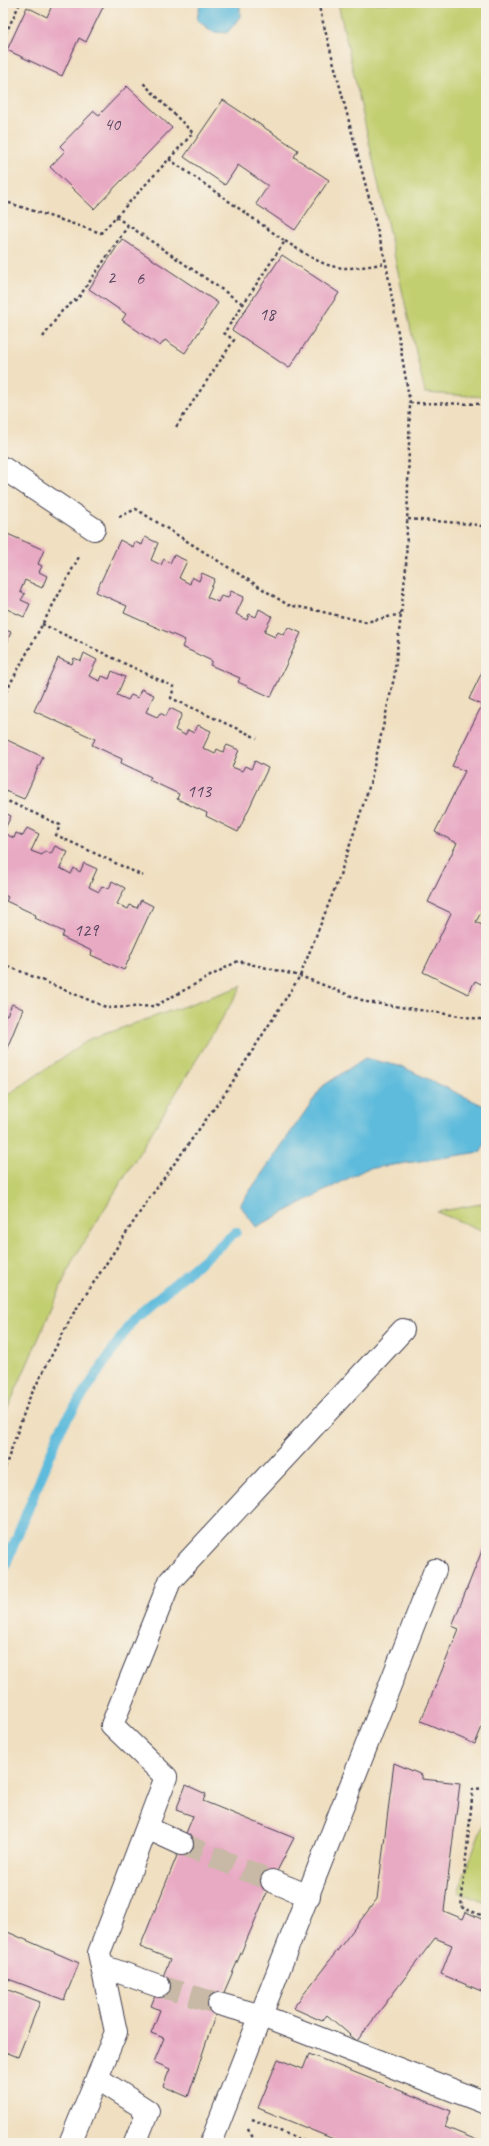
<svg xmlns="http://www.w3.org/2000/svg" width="489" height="2146" font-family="Caveat,sans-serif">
<rect width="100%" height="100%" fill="#f7f3e8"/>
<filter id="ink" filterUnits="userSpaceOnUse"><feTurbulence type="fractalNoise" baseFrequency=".025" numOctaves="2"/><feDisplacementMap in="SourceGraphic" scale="8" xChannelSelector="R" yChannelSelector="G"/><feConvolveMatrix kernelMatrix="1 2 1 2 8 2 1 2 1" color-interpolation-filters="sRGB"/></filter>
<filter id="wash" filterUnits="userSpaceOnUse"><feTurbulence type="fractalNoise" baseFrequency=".012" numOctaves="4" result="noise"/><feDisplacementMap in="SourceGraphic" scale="16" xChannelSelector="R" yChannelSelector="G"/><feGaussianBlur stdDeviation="0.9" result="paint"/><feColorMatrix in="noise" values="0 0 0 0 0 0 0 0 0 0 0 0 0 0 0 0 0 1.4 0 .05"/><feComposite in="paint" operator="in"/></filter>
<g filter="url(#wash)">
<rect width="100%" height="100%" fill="#f0dfc0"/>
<!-- green -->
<g fill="#c2cf71" stroke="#727856">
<polygon points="338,3 486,3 486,397 425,393"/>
<polygon points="242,986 73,1260 3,1419 3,1098 90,1039"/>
<polygon points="486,1203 486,1232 437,1212"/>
<polygon points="486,1815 486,1903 458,1892"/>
</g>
<!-- water -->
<g fill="#5ebbdc" stroke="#406e8c">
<polygon points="200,3 240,3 240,18 227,33 213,32 197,20"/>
<polygon points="365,1058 403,1067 486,1107 486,1137 481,1152 366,1169 256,1227 240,1205 323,1086"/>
</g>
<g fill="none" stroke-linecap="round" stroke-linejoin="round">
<!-- stream -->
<polyline stroke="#5ebbdc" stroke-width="10" points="3,1571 61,1428 134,1318 236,1232"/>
</g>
<g id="blocks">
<!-- building -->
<g fill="#e8a9c3">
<polygon points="53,3 105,3 86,42 79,38 62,76 7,50 27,7 47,17"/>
<polygon points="127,86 172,128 94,209 50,167 65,151 60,146 94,111 99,115"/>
<polygon points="223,100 298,150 294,157 329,180 295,230 256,204 268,186 238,165 225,185 184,157"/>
<polygon points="122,239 218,303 185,353 165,340 160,346 122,320 126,314 89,289"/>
<polygon points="282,255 339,293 289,368 232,330"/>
<polygon points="3,532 44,550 38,564 42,566 39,572 47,576 42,588 25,580 20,592 25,594 21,600 30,604 24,617 7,609 3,618"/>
<polygon points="145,537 158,543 151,560 161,565 164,559 170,563 174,555 187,561 179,578 190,584 192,577 199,581 202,573 215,579 207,597 218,602 221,596 228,598 231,591 244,597 236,614 247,620 249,614 256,617 259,609 272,616 264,632 275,637 278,632 284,635 288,627 301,633 271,697 238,682 240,678 210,665 212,661 182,647 185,640 124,613 127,606 96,592 120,540 133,547 135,542 142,545"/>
<polygon points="3,621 6,622 3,629 11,632 6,645 3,644"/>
<polygon points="84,653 97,660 89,676 100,681 102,676 109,679 112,671 125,677 117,695 128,700 131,695 138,698 141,689 154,695 146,712 157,717 160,713 166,716 170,708 182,714 175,730 185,735 188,730 194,733 198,725 211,731 203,748 215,754 217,749 223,752 227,745 239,750 232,767 242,771 245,766 251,769 255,761 268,768 238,832 206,816 207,813 177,799 179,794 149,780 151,777 121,763 122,759 92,745 95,739 34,711 58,658 72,664 74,658 81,661"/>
<polygon points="486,664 486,847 483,852 486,853 486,914 481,912 476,922 486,927 486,980 484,979 481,984 475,981 468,994 423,972 451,913 428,902 457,843 435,832 465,771 452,766 482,705 469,699"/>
<polygon points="3,738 43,757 24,799 3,790"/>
<polygon points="3,812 11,816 3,833 14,838 16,833 23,836 27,828 39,834 31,851 42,855 45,851 51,854 55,846 68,852 60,868 71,874 74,868 80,872 84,863 97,869 89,887 99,892 102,886 109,889 112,881 125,888 117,904 128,909 130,905 137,908 141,900 153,906 124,970 91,955 92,951 62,937 64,932 35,918 36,915 6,901 8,897 3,894"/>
<polygon points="12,1004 23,1009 3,1058 3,1014 7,1015"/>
<polygon points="483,1548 486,1549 486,1717 475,1744 421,1721 459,1629 452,1626"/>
<polygon points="394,1763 422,1775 422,1779 460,1783 444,1911 463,1919 466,1912 486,1921 486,1993 441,1974 452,1945 435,1938 357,2041 327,2015 322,2021 293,2008 377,1899"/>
<polygon points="186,1785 206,1794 203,1801 294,1838 272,1881 219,2004 188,2097 163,2086 170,2069 154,2062 164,2038 151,2033 160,2010 151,2006 170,1959 140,1947 193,1816 176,1810"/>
<polygon points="3,1930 79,1963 64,2000 3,1977"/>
<polygon points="3,1988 40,2002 18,2057 3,2051"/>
<polygon points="309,2054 451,2111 445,2127 484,2143 343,2143 258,2108 278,2059 303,2069"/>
</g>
</g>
</g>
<g filter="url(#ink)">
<use href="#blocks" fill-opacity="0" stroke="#413e4f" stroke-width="1"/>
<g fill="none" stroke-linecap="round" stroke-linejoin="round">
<!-- minor-tunnel -->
<g stroke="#c7b9a5" stroke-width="22" stroke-dasharray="22 11" stroke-linecap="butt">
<polyline points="182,1844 272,1881"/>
<polyline points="159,1986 219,2004"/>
</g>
<defs>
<g id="minor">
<polyline points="3,468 94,529"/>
<polyline points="147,1828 182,1844"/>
<polyline points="272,1881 309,1896"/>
<polyline points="102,1966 159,1986"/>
<polyline points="219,2004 262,2016 486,2103"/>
<polyline points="97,2078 148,2111 135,2143"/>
<polyline points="70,2143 116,2032 99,1953 166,1777 112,1725 170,1581 403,1330"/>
<polyline points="211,2143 435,1570"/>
</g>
</defs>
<!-- minor casing -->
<use href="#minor" stroke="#413e4f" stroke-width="24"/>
<!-- path -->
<g stroke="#413e4f" stroke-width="2.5" stroke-dasharray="3 3" stroke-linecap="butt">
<polyline points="3,24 9,27"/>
<polyline points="3,39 20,3"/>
<polyline points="169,159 285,241 224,333 234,340 176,427"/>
<polyline points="3,201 101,233 193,133 142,82"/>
<polyline points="116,217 243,304"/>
<path d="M285,241C329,269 334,273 386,263"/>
<polyline points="43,337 62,311 79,297 128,226"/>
<polyline points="410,403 486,404"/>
<polyline points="119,517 136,509 288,605 310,609 366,622 401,614"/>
<polyline points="408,519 472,524 486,527"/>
<polyline points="42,624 174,687 171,698 257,738"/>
<polyline points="3,697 80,555"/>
<polyline points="3,799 60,825 56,835 143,876"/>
<polyline points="3,964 108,1008 155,1006 238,961 300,976 367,1002 486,1020"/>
<polyline points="3,1473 29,1399 73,1314 146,1203 228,1089 300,976 339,878 370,784 394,678 406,568 410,403 386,263 318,3"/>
<polyline points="486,1788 473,1789 461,1907 486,1917"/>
<polyline points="252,2119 308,2143"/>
<polyline points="248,2129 254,2143"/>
</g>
<!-- minor -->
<use href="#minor" stroke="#fff" stroke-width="22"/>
</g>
</g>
<g text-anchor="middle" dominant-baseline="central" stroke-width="3" stroke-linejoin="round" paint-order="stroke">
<!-- number labels -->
<g font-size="18" fill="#54445d">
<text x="112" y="124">40</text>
<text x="111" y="277">2</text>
<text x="140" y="278">6</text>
<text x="267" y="314">18</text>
<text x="199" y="791">113</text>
<text x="86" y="930">129</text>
</g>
</g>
<!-- margin -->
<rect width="489" height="2146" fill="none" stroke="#f7f3e8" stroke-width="16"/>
</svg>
